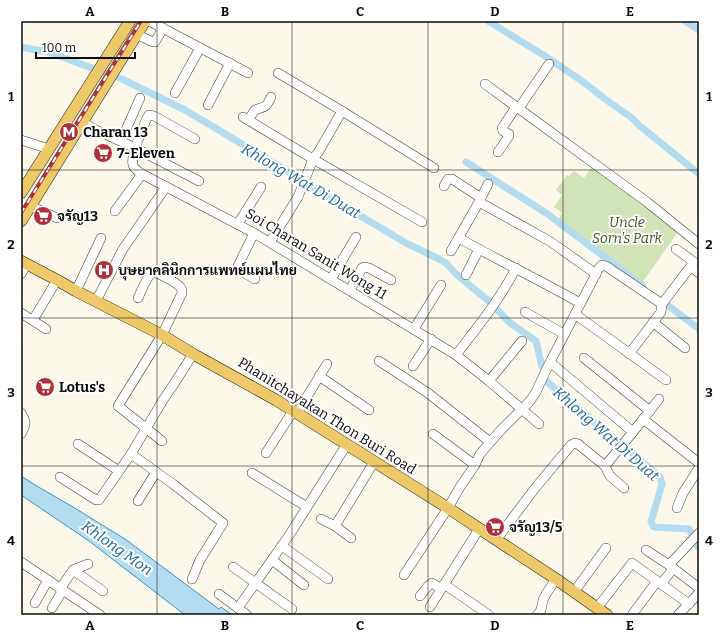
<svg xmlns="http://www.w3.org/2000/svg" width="720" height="636" font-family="Bitter,Sarabun,serif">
<rect width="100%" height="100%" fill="#fdf9ea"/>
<!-- green -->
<polygon fill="#d0e4b7" points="594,164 680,229 642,283 558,220 562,213 554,207 562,195 556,190 567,175 569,176 574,171 584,178"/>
<!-- water -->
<polygon fill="#b3dcf1" stroke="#4093c2" points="21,476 35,485 73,507 125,539 219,609 221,607 232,615 185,615 89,541 21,495"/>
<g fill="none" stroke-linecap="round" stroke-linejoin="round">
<!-- canal -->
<g stroke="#b3dcf1" stroke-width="7">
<polyline points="488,21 545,56 582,81 605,99 632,118 640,126 699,174"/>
<polyline points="685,21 699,30"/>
<polyline points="21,47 51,53 122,79 185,110 299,178 327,196 406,243 439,259 446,263 455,273 491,303 510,323 536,341 542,367"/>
<polyline points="466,162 546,213 643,286"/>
<polyline points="661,300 699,329"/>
<polyline points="545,380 660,477 662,484 651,522 654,527 689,529 699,548"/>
</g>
<defs>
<g id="minor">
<polyline points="149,21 248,73"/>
<polyline points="136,34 153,42 155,42 163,28"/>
<polyline points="278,73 342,111 434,168"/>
<polyline points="485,84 647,202 699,244"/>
<polyline points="175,93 200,48"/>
<polyline points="208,105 230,63"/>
<polyline points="519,108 549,64"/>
<polyline points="243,117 313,159 422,222"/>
<path d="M248,120L255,110C266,106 266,108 271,97"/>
<polyline points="82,122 94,129 135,148 199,181"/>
<path d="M195,139L154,116L149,115L147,118C143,128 130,156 133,165C134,169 138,171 142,174L254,233L456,355L489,381L539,424"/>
<polyline points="21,140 49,149"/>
<polyline points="121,141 140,98"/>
<polyline points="498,152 509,136 509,134 503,131 502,128 516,107"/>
<polyline points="444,186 448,179 452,179 481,198"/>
<polyline points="479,202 526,228 551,242 596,274"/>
<polyline points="31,206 57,218"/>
<polyline points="115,211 142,174"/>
<polyline points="238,224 261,187"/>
<polyline points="254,233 238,266 241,271 255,279"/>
<path d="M459,238C499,261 540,280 580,303"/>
<polyline points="270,242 298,197 313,159 319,151 342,111"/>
<polyline points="451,251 479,202 488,184"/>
<polyline points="695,270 699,273"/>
<polyline points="21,274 27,264"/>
<polyline points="466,275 479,249"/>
<polyline points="331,279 356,237"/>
<polyline points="350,290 362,268 364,267 369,268 391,280"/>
<polyline points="76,291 101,238"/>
<path d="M138,298C142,290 146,277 153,272C160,274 176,282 180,287C182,289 182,290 182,293L162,335L118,406L162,441"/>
<polyline points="96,301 123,249 166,187"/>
<polyline points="662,304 694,262 676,249"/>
<polyline points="525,312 564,334"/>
<polyline points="21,313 46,329"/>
<polyline points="575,314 666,380"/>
<polyline points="33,320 57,280"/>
<polyline points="653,322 685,348"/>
<polyline points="414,329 441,285"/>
<path d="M456,355C478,326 499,301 516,268"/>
<polyline points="584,358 650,411"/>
<polyline points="379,361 428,393 490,442"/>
<polyline points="550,362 633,432"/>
<polyline points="413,366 431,339"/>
<polyline points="319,376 369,410"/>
<polyline points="489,381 522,341"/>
<path d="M21,413C27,423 26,424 21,434"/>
<polyline points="297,413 327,364"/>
<polyline points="643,419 699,463"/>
<polyline points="433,434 475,465"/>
<polyline points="78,444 119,471"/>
<polyline points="266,453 293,411"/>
<polyline points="131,454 173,484 223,523 200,560 192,579"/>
<polyline points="605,466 633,432 659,399"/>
<polyline points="252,473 307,507"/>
<polyline points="60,477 96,500 99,500 131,454 163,400 174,384 193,354"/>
<polyline points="138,501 156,472"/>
<polyline points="677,508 683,493 699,468"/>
<polyline points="321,519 335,526 374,462"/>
<polyline points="335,526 351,538"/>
<polyline points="496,540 536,487 571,445 575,443 578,444 605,466 610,476 624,488"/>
<polyline points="282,546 328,579"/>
<polyline points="646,550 669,565 699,588"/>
<polyline points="272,560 304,585"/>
<polyline points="21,562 100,615"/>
<polyline points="88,564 73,570 103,591"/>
<polyline points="669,565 699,533"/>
<polyline points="233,567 292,609"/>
<polyline points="404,575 448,508 460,487 475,465 480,454 499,432 530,401 536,392 548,366 599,268 602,265 606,266 662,304 661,312 629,354"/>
<polyline points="444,584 489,615"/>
<polyline points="661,584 673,569"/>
<polyline points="60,589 73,570"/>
<polyline points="574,592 606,548"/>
<polyline points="219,594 247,615"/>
<polyline points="420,596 428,586 432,583 441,589"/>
<polyline points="35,603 48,580"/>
<polyline points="430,607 479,529"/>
<polyline points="52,608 63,590"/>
<polyline points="238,608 290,534 347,444"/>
<polyline points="597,608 632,563 689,604"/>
<polyline points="537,615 541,610 543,600 546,594 556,579"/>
<polyline points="632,615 657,581"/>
<polyline points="678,615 699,593"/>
</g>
<g id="major">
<polyline points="21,193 130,21"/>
<polyline points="21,221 145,21"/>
<polyline points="21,261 57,280 76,291 162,335 193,354 276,400 448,508 556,579 607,615"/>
</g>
</defs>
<!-- minor casing -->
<use href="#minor" stroke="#3e3e3e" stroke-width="10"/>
<!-- major casing -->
<use href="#major" stroke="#1c1c1c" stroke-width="12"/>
<!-- minor -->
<use href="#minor" stroke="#fff" stroke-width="9"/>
<!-- major -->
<use href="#major" stroke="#eec96a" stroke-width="11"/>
<defs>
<polyline id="rail" points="21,213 141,21"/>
</defs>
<!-- rail casing -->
<use href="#rail" stroke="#af2f3a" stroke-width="3.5"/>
<!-- rail -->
<use href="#rail" stroke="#fff" stroke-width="2" stroke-dasharray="6" stroke-linecap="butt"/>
</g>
<!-- grid -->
<path fill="none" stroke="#0b0b0b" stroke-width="1" stroke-opacity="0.55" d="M157,21V615M292,21V615M428,21V615M563,21V615M21,170H699M21,318H699M21,466H699"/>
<!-- icons -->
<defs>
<symbol id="metro-disc" viewBox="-11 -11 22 22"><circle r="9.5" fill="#af2f3a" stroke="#fff"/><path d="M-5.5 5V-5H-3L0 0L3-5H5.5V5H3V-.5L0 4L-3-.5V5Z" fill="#fff"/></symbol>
<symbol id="supermarket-disc" viewBox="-11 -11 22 22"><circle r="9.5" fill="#af2f3a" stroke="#fff"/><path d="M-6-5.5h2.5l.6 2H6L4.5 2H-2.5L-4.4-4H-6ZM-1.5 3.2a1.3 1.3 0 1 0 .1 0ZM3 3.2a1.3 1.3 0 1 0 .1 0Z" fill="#fff"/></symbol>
<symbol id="hospital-disc" viewBox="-11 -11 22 22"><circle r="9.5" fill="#af2f3a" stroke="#fff"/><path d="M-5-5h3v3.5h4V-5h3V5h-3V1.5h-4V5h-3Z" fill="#fff"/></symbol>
</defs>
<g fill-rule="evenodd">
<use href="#metro-disc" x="58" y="121" width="22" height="22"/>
<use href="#supermarket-disc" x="92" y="142" width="22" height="22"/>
<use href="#supermarket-disc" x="32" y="205" width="22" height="22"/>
<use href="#hospital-disc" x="93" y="259" width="22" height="22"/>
<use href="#supermarket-disc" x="34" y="376" width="22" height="22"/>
<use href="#supermarket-disc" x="484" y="516" width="22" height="22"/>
</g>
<g text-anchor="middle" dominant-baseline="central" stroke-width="4" stroke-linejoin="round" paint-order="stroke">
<!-- poi labels -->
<g font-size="14" font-weight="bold" fill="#0b0b0b" stroke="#fff" text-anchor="start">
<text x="83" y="132">Charan 13</text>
<text x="117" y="153">7-Eleven</text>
<text x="57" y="216">จรัญ13</text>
<text x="118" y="270">บุษยาคลินิกการแพทย์แผนไทย</text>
<text x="59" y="387">Lotus's</text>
<text x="509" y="527">จรัญ13/5</text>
</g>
<!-- park labels -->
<g font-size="14" font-style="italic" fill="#305c21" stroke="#fff">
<text x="627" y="222">Uncle<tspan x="627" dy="16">Sorn's Park</tspan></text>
</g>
<!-- street labels -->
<g font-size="14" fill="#0b0b0b" stroke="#fff">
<text transform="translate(316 254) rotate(31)">Soi Charan Sanit Wong 11</text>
<text transform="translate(327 416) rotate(32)">Phanitchayakan Thon Buri Road</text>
</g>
<!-- water labels -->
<g font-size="15" font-style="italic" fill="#1f6492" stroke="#fff">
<text transform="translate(301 181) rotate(30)">Khlong Wat Di Duat</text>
<text transform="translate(606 434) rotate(41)">Khlong Wat Di Duat</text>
<text transform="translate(117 548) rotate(35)">Khlong Mon</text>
</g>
</g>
<!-- border -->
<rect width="720" height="636" fill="none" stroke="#ffffff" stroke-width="44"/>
<!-- scale -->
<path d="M36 52v6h99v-6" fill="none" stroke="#0b0b0b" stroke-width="2"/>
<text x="42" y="52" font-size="12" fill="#0b0b0b" stroke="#ffffff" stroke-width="3" paint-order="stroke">100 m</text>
<rect x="22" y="22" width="676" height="592" fill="none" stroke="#0b0b0b" stroke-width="1.5"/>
<g font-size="13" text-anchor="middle" font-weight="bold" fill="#0b0b0b">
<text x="90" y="16">A</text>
<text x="225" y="16">B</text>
<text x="360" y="16">C</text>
<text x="495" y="16">D</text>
<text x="630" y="16">E</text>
<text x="11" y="101">1</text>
<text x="709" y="101">1</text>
<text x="11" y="249">2</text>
<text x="709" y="249">2</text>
<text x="11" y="397">3</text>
<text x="709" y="397">3</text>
<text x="11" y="545">4</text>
<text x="709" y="545">4</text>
<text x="90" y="630">A</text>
<text x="225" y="630">B</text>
<text x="360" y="630">C</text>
<text x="495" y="630">D</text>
<text x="630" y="630">E</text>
</g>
</svg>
